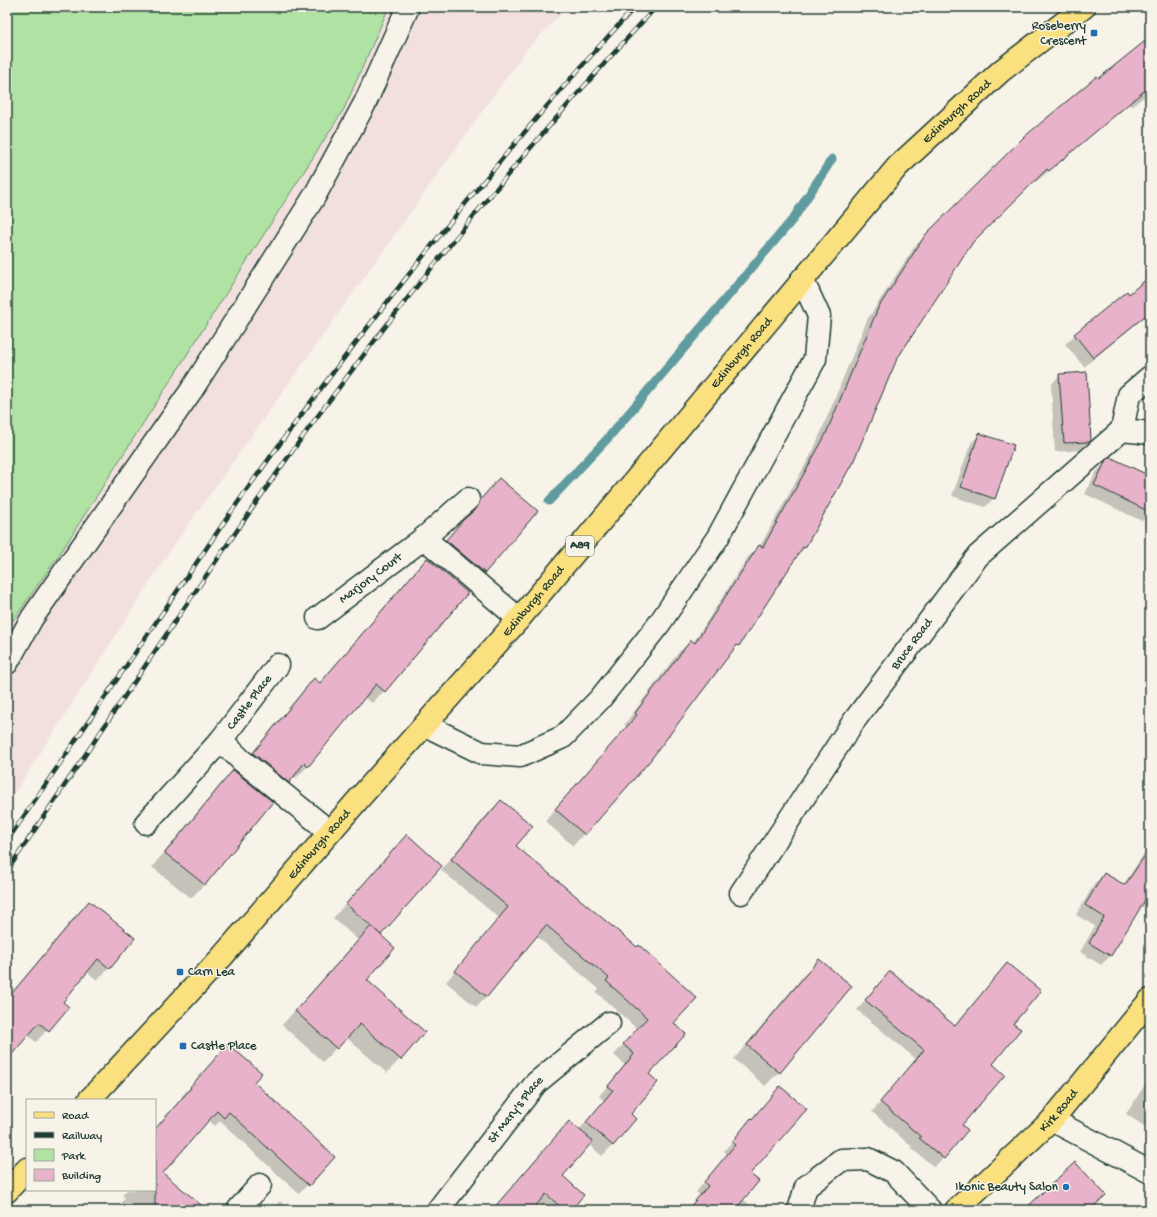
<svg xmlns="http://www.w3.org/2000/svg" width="1157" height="1217" font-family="'Gochi Hand',sans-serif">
<rect width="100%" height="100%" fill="#f7f3e8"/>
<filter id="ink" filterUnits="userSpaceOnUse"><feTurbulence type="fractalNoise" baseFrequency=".025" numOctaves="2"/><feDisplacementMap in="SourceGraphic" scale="8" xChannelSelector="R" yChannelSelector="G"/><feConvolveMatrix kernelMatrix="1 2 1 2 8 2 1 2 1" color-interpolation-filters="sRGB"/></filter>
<g filter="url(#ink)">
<!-- built -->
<polygon fill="#f2e0df" points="389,7 568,7 526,50 171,549 7,805 7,629 59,555 344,109"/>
<!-- green -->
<polygon fill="#b0e2a3" stroke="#68906c" points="7,7 389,7 344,109 59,555 7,629"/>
<!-- shadow -->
<g fill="#0003">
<polygon points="1150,38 1150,92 1131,107 1129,104 1037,181 1035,180 972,242 896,358 804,548 796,556 738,645 727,656 648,761 573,846 545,821 627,727 624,725 679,652 691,641 693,643 748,557 760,546 814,449 867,320 915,246 1024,138"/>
<polygon points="1150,277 1150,315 1148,314 1084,367 1065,344 1075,335 1127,293 1129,295"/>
<polygon points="1060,375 1090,440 1080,450 1055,452 1051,385"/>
<polygon points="980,434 994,498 985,507 952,496 971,443"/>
<polygon points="1105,463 1150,477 1150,513 1142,521 1085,494 1096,472"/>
<polygon points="499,479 536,511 475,582 438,550 454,531 468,517 471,510"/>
<polygon points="427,559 467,593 384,691 372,703 364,697 308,766 296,778 293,776 276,794 241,766 302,692 314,680 319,684 415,571"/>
<polygon points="233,771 272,802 204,885 191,898 152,867 220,785"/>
<polygon points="501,801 514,846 673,1023 630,1114 613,1145 602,1156 589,1144 562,1176 569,1210 546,1210 537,1202 531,1210 493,1210 527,1170 579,1130 604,1101 599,1096 625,1065 614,1055 637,1029 596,992 599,989 536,936 486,997 476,1007 446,982 499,918 441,870 490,811"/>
<polygon points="1150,828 1150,839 1145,836"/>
<polygon points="1150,845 1150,900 1149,901 1145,899 1110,956 1101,965 1080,952 1095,926 1076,915 1095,883 1104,874 1123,885"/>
<polygon points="394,849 441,866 380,935 365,980 424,1033 387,1073 346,1037 323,1062 282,1025 358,940 333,918"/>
<polygon points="89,902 133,938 109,968 97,980 87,972 62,1002 68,1007 36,1042 27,1035 7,1058 7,999 77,914"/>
<polygon points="819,960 779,1072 765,1086 734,1059 805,974"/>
<polygon points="1007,964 1012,1024 961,1125 943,1158 934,1167 911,1148 912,1147 872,1112 916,1059 857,1010 890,972 954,1027 998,974"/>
<polygon points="219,1055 253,1082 333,1157 299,1194 220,1121 215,1126 208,1120 162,1173 183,1210 115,1210 125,1198 122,1195 127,1190 155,1190 155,1129 182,1098 181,1097"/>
<polygon points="1150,1077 1150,1130 1126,1114"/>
<polygon points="7,1088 10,1091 7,1095"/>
<polygon points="751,1119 749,1174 743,1199 750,1205 745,1210 687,1210 700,1195 696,1192 727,1154 724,1151"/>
<polygon points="280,1201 289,1210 271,1210"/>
</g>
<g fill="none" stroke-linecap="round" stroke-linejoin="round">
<!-- stream -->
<polyline stroke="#609c9f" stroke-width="9" points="549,501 608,438 793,219 832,159"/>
</g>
<!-- building -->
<g fill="#e8b2ca" stroke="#1f3d34">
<polygon points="1150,37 1150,86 1049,171 1047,169 973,242 897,359 854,460 805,548 803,547 739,646 737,645 649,762 585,835 555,809 637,715 635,713 691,640 695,643 759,545 763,547 825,436 878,308 926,234 1024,137 1097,76 1099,78"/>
<polygon points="1150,276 1150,312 1093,358 1074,334 1127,291 1129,294"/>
<polygon points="1087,372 1091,440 1090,442 1064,443 1059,374"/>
<polygon points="979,433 1014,445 995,499 961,487"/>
<polygon points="1110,457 1150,476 1150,512 1094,485 1105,462"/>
<polygon points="499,478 538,511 485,573 446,540 463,520 477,508 480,500"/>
<polygon points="427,558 468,593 385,692 376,684 308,767 304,763 289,783 253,753 314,678 320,683"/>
<polygon points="233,770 273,802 205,885 165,853"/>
<polygon points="501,800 533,826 516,846 637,947 639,945 697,998 674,1023 686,1034 649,1074 658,1082 631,1114 636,1119 613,1146 586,1122 613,1090 608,1086 634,1054 623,1044 647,1018 606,981 609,978 546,925 487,997 455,971 508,907 451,859"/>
<polygon points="407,834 442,866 381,935 346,904"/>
<polygon points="1150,848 1150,892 1111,956 1089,943 1104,917 1085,905 1104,873 1125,885"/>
<polygon points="89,901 135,938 110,969 98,959 63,1002 69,1007 49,1031 39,1023 7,1060 7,999"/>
<polygon points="371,926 395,948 367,980 425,1032 401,1060 360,1024 337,1049 295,1011"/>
<polygon points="819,959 852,986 780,1073 747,1045"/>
<polygon points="1007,963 1041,991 1013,1024 1021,1029 993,1064 1005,1075 962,1125 968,1130 944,1159 919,1138 921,1137 880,1102 924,1050 865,1000 890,971 955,1026"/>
<polygon points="228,1044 262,1073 254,1082 335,1157 309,1186 229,1112 224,1118 217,1111 163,1173 207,1210 155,1210 155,1129 191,1088 190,1087"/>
<polygon points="780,1086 807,1109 750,1174 759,1181 735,1210 687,1210 708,1186 704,1182 735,1145 732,1142 751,1118 752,1119"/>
<polygon points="569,1121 593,1141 563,1176 584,1195 571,1210 564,1210 546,1194 532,1210 492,1210"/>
<polygon points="1075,1162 1106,1195 1090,1210 1024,1210"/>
</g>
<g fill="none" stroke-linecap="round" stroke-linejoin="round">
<defs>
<g id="minor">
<polyline points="1122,430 1129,395 1150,377"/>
<polyline points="424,538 519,619"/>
<path id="s1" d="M318,618L424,538L468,499"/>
<polyline points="7,663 32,618 191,391 314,197 365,103 408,7"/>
<polyline points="425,725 482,753 520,756 563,737 600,699 659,624 718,537 815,359 819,316 802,279"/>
<polyline points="221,740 241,760 330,832"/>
<path id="s2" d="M146,823L221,740L278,665"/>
<path id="s3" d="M741,893L854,721L978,556L1122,430L1150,433"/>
<polyline points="1052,1120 1150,1172"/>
<polyline points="238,1210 260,1185"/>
<path id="s4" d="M438,1210L536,1083L609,1023"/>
<polyline points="799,1210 806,1187 841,1160 868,1159 894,1172 930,1210"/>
</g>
<g id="major">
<path id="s5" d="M89,1100L221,958L363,794L519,619L898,166L1001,71L1084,7"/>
<polyline points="7,1191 27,1169"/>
<path id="s6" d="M956,1210L1052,1120L1150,1000"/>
</g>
</defs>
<!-- minor casing -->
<use href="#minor" stroke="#1f3d34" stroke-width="25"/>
<!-- major casing -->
<use href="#major" stroke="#1f3d34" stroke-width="25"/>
<!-- minor -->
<use href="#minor" stroke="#f7f3e8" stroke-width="22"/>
<!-- major -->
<use href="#major" stroke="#fbe080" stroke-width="22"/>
<defs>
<g id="rail">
<path d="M7,841L229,515C285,435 343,358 403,282C477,187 554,95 635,7"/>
<path d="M7,871C63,788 118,706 174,623C221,554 267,485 317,417C422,275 535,137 656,7"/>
</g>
</defs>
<!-- rail casing -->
<use href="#rail" stroke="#1f3d34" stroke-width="4.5"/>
<!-- rail -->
<use href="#rail" stroke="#f7f3e8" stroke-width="3" stroke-dasharray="9" stroke-linecap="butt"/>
</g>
</g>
<!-- markers -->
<g fill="#1f6fb2" stroke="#f7f3e8" stroke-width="1.5">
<rect x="1090" y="29" width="8" height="8" rx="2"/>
<rect x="176" y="968" width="8" height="8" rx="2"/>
<rect x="179" y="1042" width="8" height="8" rx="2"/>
<circle cx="1066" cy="1187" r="4"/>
</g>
<g text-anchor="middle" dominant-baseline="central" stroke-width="3" stroke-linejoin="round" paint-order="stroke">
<!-- shield labels -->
<rect fill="#f7f3e8" stroke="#60746a" stroke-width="1" x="566" y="536" width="28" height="20" rx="3"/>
<g font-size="12" font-weight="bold" fill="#1f3d34">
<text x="580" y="546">A89</text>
</g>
<!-- poi labels -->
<g font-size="13" fill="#1f3d34" stroke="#f7f3e8" text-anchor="end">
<text x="1086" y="26">Roseberry<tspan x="1086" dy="15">Crescent</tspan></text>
<text x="188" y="972" text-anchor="start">Carn Lea</text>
<text x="191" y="1046" text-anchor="start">Castle Place</text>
<text x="1058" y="1187">Ikonic Beauty Salon</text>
</g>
<!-- street labels -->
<g font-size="13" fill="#1f3d34" stroke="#f7f3e8">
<text stroke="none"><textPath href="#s5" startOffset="1316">Edinburgh Road</textPath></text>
<text stroke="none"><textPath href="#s5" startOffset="992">Edinburgh Road</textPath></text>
<text stroke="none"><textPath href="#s1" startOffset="66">Marjory Court</textPath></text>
<text stroke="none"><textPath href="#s5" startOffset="668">Edinburgh Road</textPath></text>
<text stroke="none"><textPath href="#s3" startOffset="302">Bruce Road</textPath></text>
<text stroke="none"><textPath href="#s2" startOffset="159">Castle Place</textPath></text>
<text stroke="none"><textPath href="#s5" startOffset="344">Edinburgh Road</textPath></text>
<text stroke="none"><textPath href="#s4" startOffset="127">St Mary's Place</textPath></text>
<text stroke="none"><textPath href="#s6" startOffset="143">Kirk Road</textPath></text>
</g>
</g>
<!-- margin -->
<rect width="1157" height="1217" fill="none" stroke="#f7f3e8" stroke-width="24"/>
<rect x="12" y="12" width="1133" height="1193" fill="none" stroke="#1f3d34" stroke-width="1.5" filter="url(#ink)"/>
<!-- legend -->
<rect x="26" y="1099" width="130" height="92" fill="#f7f3e8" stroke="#a1aaa0"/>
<rect x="34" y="1112" width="20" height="6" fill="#fbe080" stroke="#a1aaa0"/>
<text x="62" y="1119" font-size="12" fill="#1f3d34">Road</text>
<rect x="34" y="1132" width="20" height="6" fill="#1f3d34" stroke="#a1aaa0"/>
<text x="62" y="1139" font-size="12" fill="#1f3d34">Railway</text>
<rect x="34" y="1149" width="20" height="12" fill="#b0e2a3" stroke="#a1aaa0"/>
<text x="62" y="1159" font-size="12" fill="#1f3d34">Park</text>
<rect x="34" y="1169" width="20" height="12" fill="#e8b2ca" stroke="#a1aaa0"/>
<text x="62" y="1179" font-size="12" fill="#1f3d34">Building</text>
</svg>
